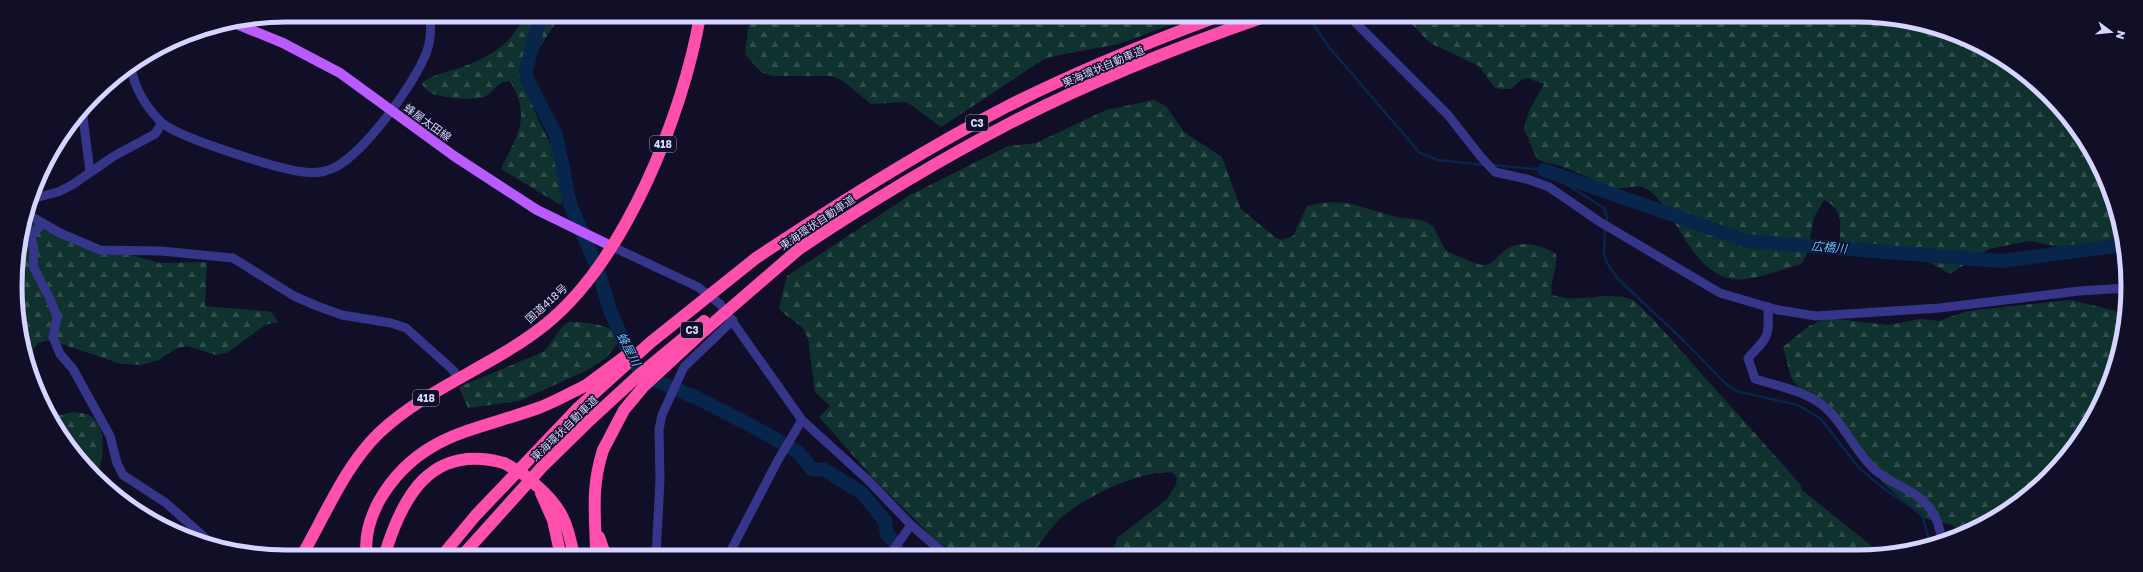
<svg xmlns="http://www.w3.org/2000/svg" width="2143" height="572" font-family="'Golos Text','Noto Sans JP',sans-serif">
<defs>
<pattern id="forest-firs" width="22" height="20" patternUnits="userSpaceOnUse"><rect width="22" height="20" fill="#10322f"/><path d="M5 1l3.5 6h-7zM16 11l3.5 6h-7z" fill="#324f4e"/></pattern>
</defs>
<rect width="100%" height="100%" fill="#110e28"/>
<!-- forest -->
<g fill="url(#forest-firs)">
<path d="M524,16H559C550,35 534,51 529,73C522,103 552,138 559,165C562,177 563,190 565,202L559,204L501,169C517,136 532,117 510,81C496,81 495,93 484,97C472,101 442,98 431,93C427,91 424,87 422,84C429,76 440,74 450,71C481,61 511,48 524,16Z"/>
<polygon points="755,16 1189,18 1119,44 1054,56 1041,61 941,127 907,102 871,104 843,81 832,76 772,76 761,72 745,54 748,28"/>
<path d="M1407,19L1910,20C1927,25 1946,29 1962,36C1977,44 1994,51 2008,61C2071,104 2117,176 2125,253L2089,244L2071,249L2029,241L1989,249L1950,274L1927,261L1915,257L1849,256C1828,241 1855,215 1824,200L1814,217L1807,254L1801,264C1783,269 1763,277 1745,279C1707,284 1688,243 1671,217C1665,208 1656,193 1645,188C1638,184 1623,190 1613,188C1598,184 1583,174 1568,169C1558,164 1547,164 1537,159L1524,129L1529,111L1544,84L1527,78L1521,80L1511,89H1499L1494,87L1479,66L1430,43Z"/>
<path d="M1154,100L1166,106L1184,132L1222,157L1241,209L1276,238L1281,240L1293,236L1307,206C1347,196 1360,208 1397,217C1406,219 1420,218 1428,223C1439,229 1439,244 1448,252C1459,256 1473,264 1484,265C1492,266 1498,256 1504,251C1520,239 1540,244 1556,254C1558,268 1549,282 1552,295C1577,304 1607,291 1631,299C1638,302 1646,313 1652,318L1800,484L1802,490L1883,555L1112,556L1117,538L1166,500L1176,485L1177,478L1173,473C1142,469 1084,497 1061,518C1050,528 1040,544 1030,556H958L936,541L875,480L819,417L830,406L815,392L808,338L802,327L782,312L779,307L787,276L910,195L1008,146L1036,143L1106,110Z"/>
<polygon points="23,223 54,224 62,233 73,239 160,263 207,262 205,306 265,311 271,312 278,322 265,325 227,353 216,355 187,346 175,349 159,360 141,365 121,364 50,340 38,343 28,358 30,371 24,356 16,268"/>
<polygon points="2070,300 2116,311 2125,317 2123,339 2100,406 2048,478 1977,529 1963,533 1952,525 1929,520 1918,514 1882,482 1859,450 1849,432 1798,388 1791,377 1783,347 1809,326 1827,318 1889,325 1920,319 1939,321 1967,311"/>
<path d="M568,322C583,322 603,323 616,332L618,343L606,358L586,371L519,401L468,408L459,387L543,352C554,343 554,333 568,322Z"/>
<path d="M74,412C78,413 84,413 87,414C109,425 104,460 96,478L71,451L50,417Z"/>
</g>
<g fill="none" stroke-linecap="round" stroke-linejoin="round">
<!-- stream -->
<g stroke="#08254c" stroke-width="2.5">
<polyline points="1309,18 1329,47 1420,153 1438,160 1485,165"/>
<polyline points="1492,165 1544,170 1604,208 1607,217 1606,223"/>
<polyline points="1605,228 1604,253 1607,263 1618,279 1683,340 1725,383 1736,391 1798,405 1821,419 1859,468 1886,490 1919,512 1923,518 1930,543"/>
</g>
<!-- river -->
<g stroke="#08254c" stroke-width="14">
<polyline points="543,16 539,22 526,70 527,79 556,135 570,204 598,270 610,310 632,360 639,370 652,379 697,398 752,426 798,452 812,469 825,470 862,493 885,521 887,534 895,543 899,556"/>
<polyline points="1544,170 1747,241 2001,261 2124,245"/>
</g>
<!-- minor -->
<g stroke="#35368a" stroke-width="9">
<polyline points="1351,18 1448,115 1481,157 1495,172 1527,179 1549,187 1600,222 1720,293 1778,310 1816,316 1939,308 2079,291 2128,288"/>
<path d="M131,68C135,89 146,107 161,122C176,137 281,170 304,172C312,173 320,173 328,170C359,162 416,82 427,51C431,40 431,27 430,15"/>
<polyline points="82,109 90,172"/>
<polyline points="36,185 38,197"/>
<polyline points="31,199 58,192 72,185 114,156 155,134 162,123"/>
<polyline points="25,213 60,233 100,250 161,251 233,258 294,296 317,306 342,315 391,323 406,328 453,370 458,379"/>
<polyline points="43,223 31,236 34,250 33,266 50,299 57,317 53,337 60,354 73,369 110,436 117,463 123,475 166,503 211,543"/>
<polyline points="611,246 698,287 720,304 802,420 869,481 911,525 947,556"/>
<path d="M1768,307C1769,338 1769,336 1748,358L1755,379C1778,386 1801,390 1821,404C1843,421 1854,451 1875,470C1892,485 1914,489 1928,506C1937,516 1939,527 1942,540"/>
<polyline points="656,556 660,480 659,429 662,415 684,367 733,320"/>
<polyline points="728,556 778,460 802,420"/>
<polyline points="889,556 911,525"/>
</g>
<!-- major -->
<polyline stroke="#ba5bff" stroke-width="10" points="229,21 283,43 340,73 454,156 537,210 611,246"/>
<!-- highway -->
<g stroke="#ff4fac" stroke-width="12">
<path d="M799,249C868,203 939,160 1012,122C1092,81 1177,47 1261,18"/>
<path d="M756,258C837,204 919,152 1006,107C1073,73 1144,44 1214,18"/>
<path d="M536,485C562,507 568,524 574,557"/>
<polyline points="541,493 553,520 561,557"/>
<polyline points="599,537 606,557"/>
<path d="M301,557C325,516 344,467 379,433C428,387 494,366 546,324C625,260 683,115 700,16"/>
<path d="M367,557C364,538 370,518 379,501C418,433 476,431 541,407C556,401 570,393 585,386"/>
<path d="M384,557C402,496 431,443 504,463"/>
<polyline points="441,557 476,515 578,408"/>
<polyline points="461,557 542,467 591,419"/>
<path d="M596,557C596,516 590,491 603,450"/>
</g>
<!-- highway-bridge -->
<g stroke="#ff4fac" stroke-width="12">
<polyline points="585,386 624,357"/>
<polyline points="578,408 651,342 756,258"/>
<polyline points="591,419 640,374 704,321"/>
<polyline points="603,450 624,410 644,386 697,337 799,249"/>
<polyline points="504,463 522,473 536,485"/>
</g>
</g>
<g text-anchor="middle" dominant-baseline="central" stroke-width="3" stroke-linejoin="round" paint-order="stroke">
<!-- shield labels -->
<g fill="#110e28" stroke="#9c99be" stroke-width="1">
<rect x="966" y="115" width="22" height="16" rx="3"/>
<rect x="650" y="136" width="26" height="16" rx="3"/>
<rect x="681" y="322" width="22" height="16" rx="3"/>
<rect x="413" y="390" width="26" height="16" rx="3"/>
</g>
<g font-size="10" font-weight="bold" fill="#d7d4ff">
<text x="977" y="123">C3</text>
<text x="663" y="144">418</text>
<text x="692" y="330">C3</text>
<text x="426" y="398">418</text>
</g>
<!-- street labels -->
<g font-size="11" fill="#d7d4ff" stroke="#110e28">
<text transform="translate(1103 66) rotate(-23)">東海環状自動車道</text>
<text transform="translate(428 122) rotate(36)">蜂屋太田線</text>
<text transform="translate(817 222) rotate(-34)">東海環状自動車道</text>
<text transform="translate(546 303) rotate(-42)">国道418号</text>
<text transform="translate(564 428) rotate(-44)">東海環状自動車道</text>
</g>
<!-- water labels -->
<g font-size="12" font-style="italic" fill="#62beff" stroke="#110e28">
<text transform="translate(1829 247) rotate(5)">広橋川</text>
<text transform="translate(629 349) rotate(62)">蜂屋川</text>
</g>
</g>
<!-- crop -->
<path d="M0 0H2143V572H0ZM286 22H1857A264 264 0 0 1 2121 286V286A264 264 0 0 1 1857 550H286A264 264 0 0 1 22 286V286A264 264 0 0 1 286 22Z" fill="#110e28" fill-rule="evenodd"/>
<path fill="none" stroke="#d7d4ff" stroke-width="5" d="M286 22H1857A264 264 0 0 1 2121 286V286A264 264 0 0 1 1857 550H286A264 264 0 0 1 22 286V286A264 264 0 0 1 286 22Z"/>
<!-- north arrow -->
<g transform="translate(2111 32) rotate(106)" stroke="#110e28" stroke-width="3" paint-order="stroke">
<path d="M0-3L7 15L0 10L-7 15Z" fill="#d7d4ff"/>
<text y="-6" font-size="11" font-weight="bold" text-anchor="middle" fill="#d7d4ff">N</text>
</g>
</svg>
